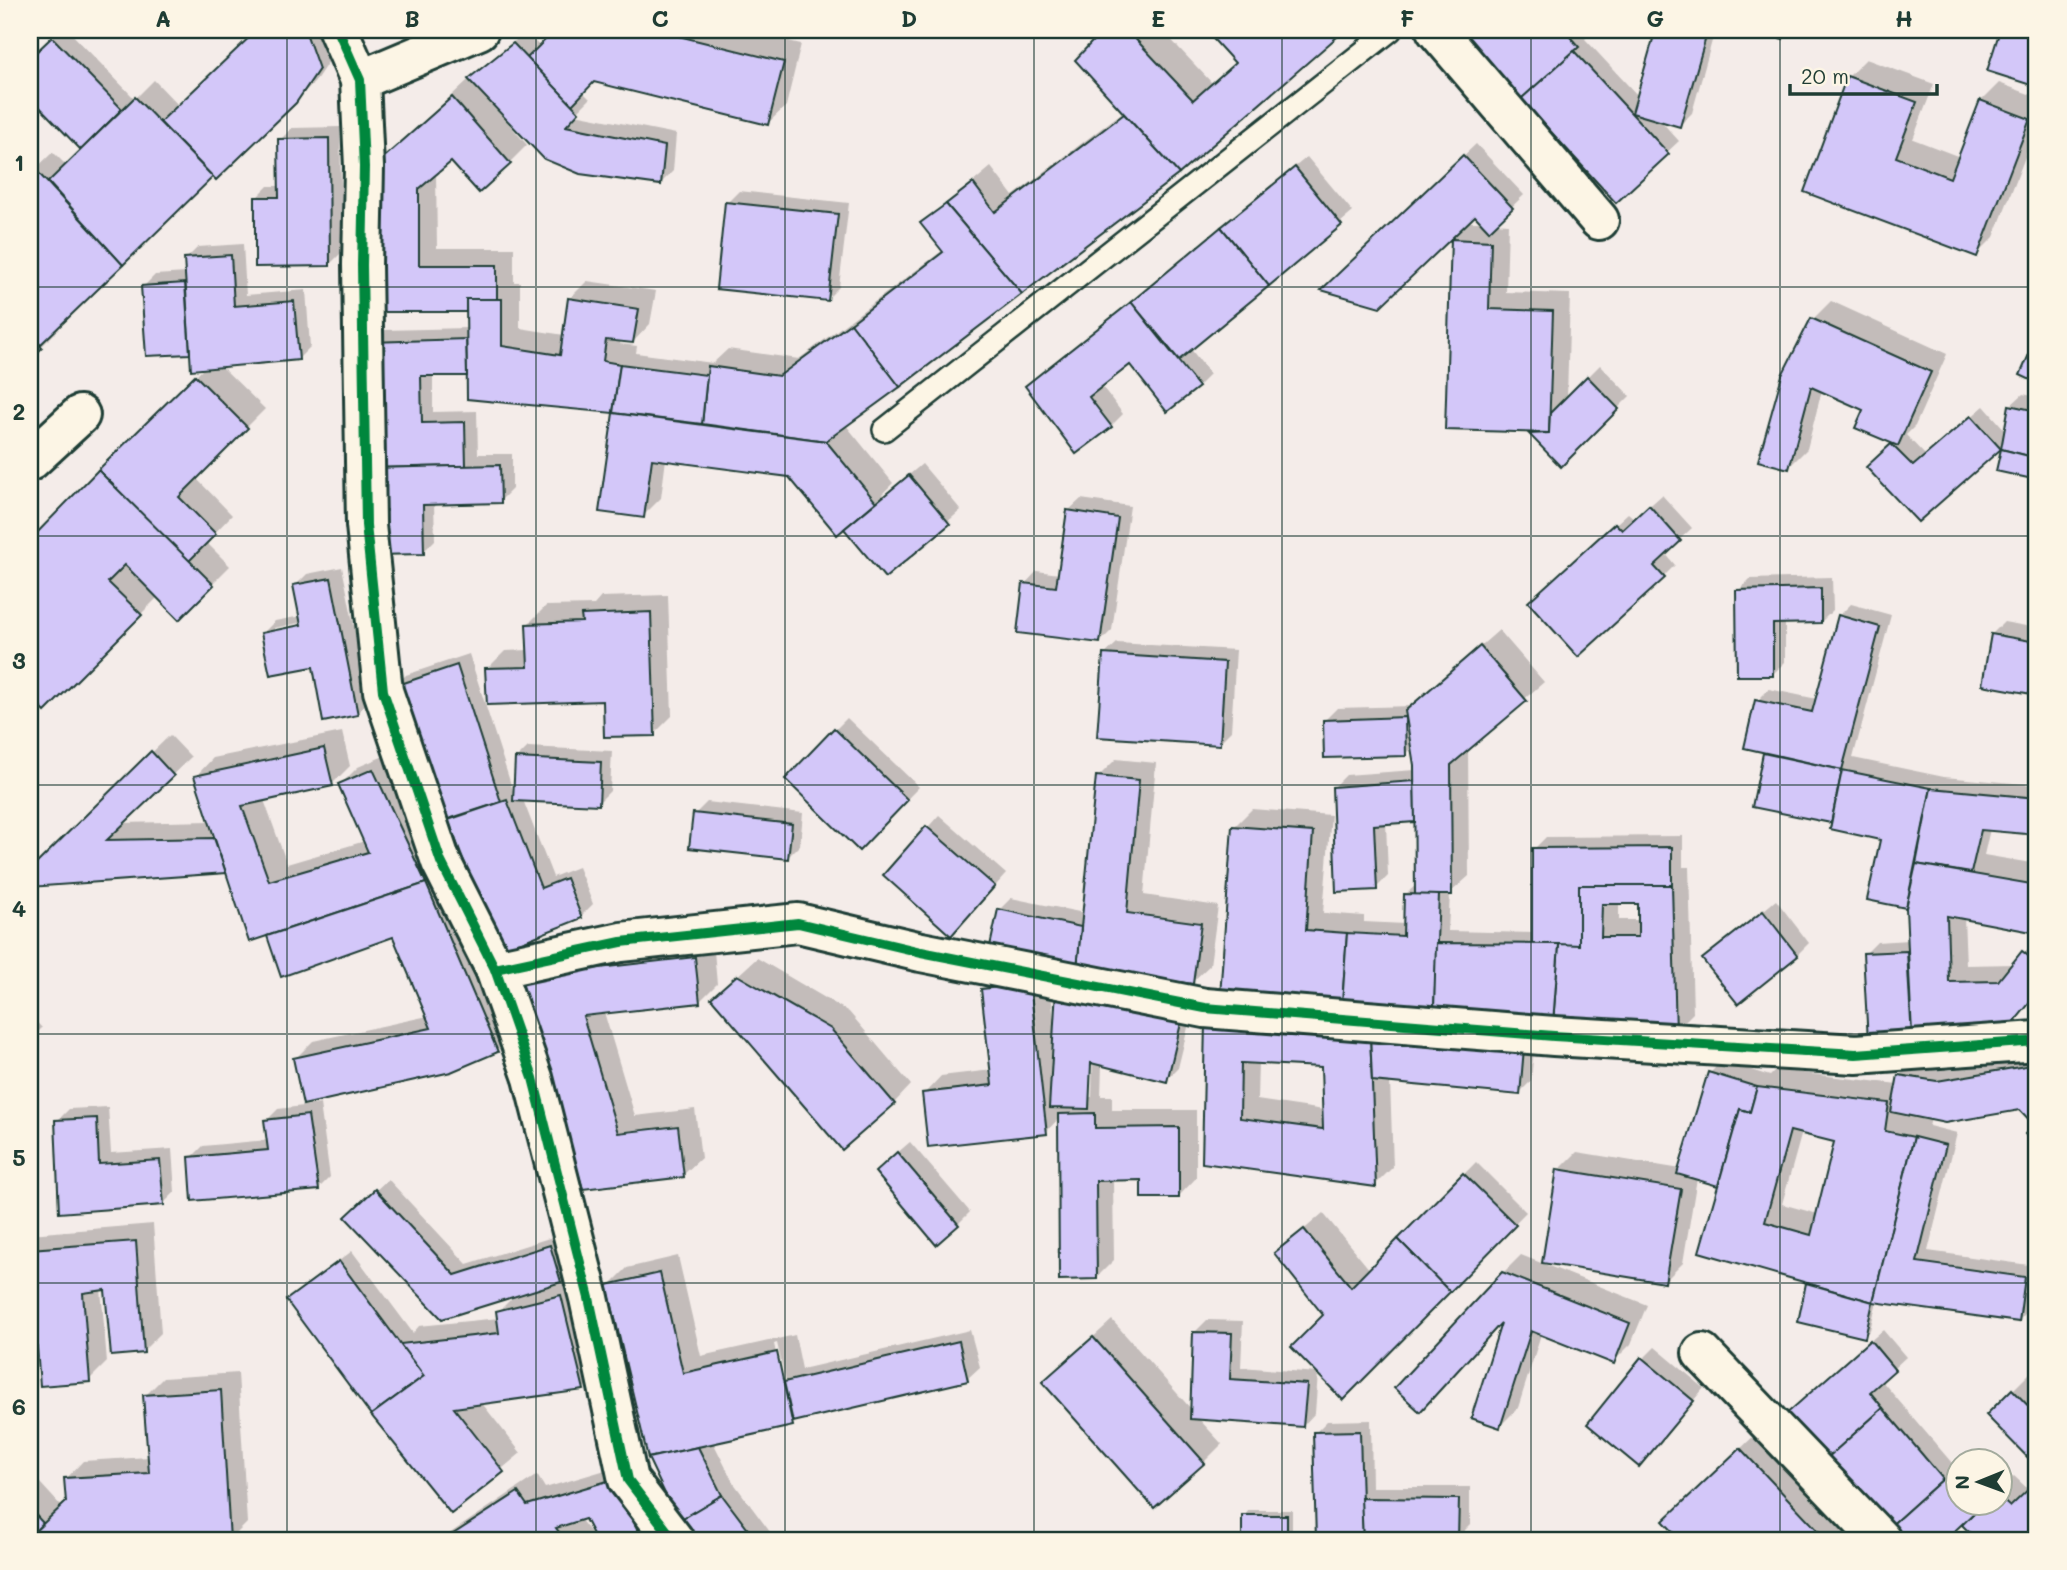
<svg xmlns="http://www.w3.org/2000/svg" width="2067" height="1570" font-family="Mali,sans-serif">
<rect width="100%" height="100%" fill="#f4ece9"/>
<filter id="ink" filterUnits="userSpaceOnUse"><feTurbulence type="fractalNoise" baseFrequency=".0143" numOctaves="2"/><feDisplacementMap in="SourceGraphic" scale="14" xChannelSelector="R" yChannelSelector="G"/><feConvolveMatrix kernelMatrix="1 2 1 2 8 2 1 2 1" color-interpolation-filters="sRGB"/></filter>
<g filter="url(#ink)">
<!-- shadow -->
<g fill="#0003" fill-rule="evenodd">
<polygon points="61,30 68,30 135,99 154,80 179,106 259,30 329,30 336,50 314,83 213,174 57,326 59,329 30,358 30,174 53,152 67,166 110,123 108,121 81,147 30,94 30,61"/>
<polygon points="557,30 743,30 801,44 786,106 768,123 594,81 583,92 590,99 575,114 676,134 673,171 661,183 511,122 509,124 527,145 509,163 451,160 436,172 437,248 514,248 514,282 520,282 520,328 564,335 569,299 587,281 656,291 650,324 633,342 621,340 620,344 637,346 636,353 713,363 728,349 799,359 943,250 923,224 991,167 1013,196 1124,111 1078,60 1106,30 1162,30 1212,83 1237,62 1207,30 1342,30 1177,172 845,424 893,483 882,494 884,496 922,464 961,510 885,576 844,526 790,476 666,459 661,498 643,516 601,511 615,411 468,374 433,374 433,412 477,411 478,454 512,454 512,489 500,501 434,503 435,540 423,552 372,343 384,330 468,328 468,310 373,310 374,168 482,67 526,32 540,47"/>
<polygon points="1462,30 1587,30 1590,33 1585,39 1638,96 1655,38 1631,30 1715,30 1692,113 1680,125 1659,119 1679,141 1616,200"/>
<polygon points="1866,59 1934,84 1913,139 1960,157 1981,101 1999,83 2037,97 2037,126 1994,237 1976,255 1806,191 1849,76"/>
<polygon points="340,127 342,252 330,264 256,198 268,186 281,186 280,140 292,128"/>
<path d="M1476,144L1524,195L1495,223L1508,224L1506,292L1570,294L1567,398L1600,365L1630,396L1561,465L1530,433L1532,431L1447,428L1453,235L1335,278ZM1475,214L1483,222H1467Z"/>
<polygon points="1307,157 1353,212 1190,348 1210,374 1198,386 1168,410 1131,363 1101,385 1123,414 1111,426 1028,386"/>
<polygon points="739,191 849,203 839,287 827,299 727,203"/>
<polygon points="243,244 246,295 306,290 310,347 298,359 221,366 265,409 196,478 232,515 206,542 230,566 179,617 159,596 45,710 30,694 30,543 205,367 191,352 148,354 143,287 155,275 186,273 186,259 198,247"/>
<polygon points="1831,301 1947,354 1915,426 1906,435 1926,456 1984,406 2006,431 2010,406 2023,394 2037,397 2037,478 1998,470 2003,444 1918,519 1880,455 1894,443 1865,409 1822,390 1807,449 1789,467 1813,319"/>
<polygon points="1662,495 1692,528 1665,553 1675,565 1663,577 1543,590 1628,513 1635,519"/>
<polygon points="1081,499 1130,506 1112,630 1100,642 1025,584 1037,571 1059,574 1068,511"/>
<path d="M342,567L369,701L357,713L314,665L263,633L275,621L301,616L295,586L307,574ZM309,621V624L274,632V628Z"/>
<polygon points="1832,577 1833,610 1821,622 1785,622 1785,662 1773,674 1738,591 1750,579"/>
<polygon points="668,595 672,716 654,734 604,699 487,669 505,651 529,650 528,624 546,606 594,605 601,597"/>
<polygon points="1851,604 1891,615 1853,758 1944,777 2037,785 2037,833 1990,829 1984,855 2037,864 2037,931 1964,917 1966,965 2015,964 2037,939 2037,996 2005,1031 1911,1037 1865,954 1877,942 1909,940 1907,907 1869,899 1882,839 1834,822 1754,805 1765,752 1757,701 1769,689 1817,699 1839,616"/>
<polygon points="2004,622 2037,628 2037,693 1984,683 1992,634"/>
<path d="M1499,630L1544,682L1468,748L1469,876L1450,893L1448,931L1534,933V849L1546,837L1683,836V867H1689L1693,1013L1675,1031L1342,1004L1234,827L1252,809L1331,815L1323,913L1364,916V922L1405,924L1406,894L1417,884L1416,820L1386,822L1388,876L1376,888L1334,787L1346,775L1415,770L1412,747L1405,754L1325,720L1337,708L1412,706ZM1619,902H1640V920H1619Z"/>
<polygon points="1117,643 1236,650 1231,731 1219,743 1104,655"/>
<polygon points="469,654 514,794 516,759 528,747 612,751 610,791 598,803 523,800 553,877 578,867 593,904 581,916 500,949 394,687 406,675"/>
<polygon points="847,718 919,787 859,848 835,730"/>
<polygon points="342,732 350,766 332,784 264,800 287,864 365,841 340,785 358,767 391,753 515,1032 497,1050 450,1071 295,1059 313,1041 428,1016 394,935 268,934 227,871 30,885 30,872 170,735 191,757 122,823 210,821 196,776 213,758"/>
<polygon points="1116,759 1156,763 1144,895 1218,906 1210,965 1192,982 992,949 999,910 1011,898 1084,913 1098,777"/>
<polygon points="707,802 803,813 800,845 788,857 695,814"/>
<polygon points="939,815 1006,874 963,922 885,875"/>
<polygon points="1776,900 1809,943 1797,955 1705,959"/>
<polygon points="713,940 717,984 699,1002 604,1012 635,1116 695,1109 701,1158 683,1175 584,1187 522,978"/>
<polygon points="757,958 849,1012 911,1085 894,1103 713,998"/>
<path d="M1048,967L1054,1021L1193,1007L1178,1068L1166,1080L1102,1064L1101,1096H1112V1110H1196V1178L1179,1196L1142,1179H1113L1114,1260L1096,1278L1059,1118L1046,1132L924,1094L941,1076L992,1070L983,990L1001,972ZM1090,1054H1093L1092,1097H1088Z"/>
<polygon points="30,1015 42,1028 30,1040"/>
<path d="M1207,1023L1535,1037L1531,1081L1519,1093L1390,1081L1393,1167L1375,1185L1204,1162ZM1258,1062L1323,1066L1324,1110L1257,1100Z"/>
<path d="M2037,1055V1144L2027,1134L2036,1125L2020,1108L1931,1119L1929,1126L1957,1133L1928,1251L2036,1266L2031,1308L2019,1320L1877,1301L1870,1330L1864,1336L1808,1284L1810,1282L1722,1180L1697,1178L1683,1263L1665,1281L1559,1170L1577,1152L1681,1169L1710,1073L1722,1061L1770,1076L1776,1070L1898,1084L1900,1075L1912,1063L1950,1070ZM1802,1132L1836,1141L1818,1214L1782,1204Z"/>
<polygon points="320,1104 330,1177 318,1189 191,1158 203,1146 268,1140 266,1121 278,1109"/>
<polygon points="108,1107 111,1153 172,1149 175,1192 163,1204 61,1211 57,1121 69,1109"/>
<polygon points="910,1142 970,1212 958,1224 889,1160"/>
<polygon points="1476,1162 1526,1212 1343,1397 1325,1315 1277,1253 1323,1213 1370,1270"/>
<polygon points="388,1179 467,1264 562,1234 572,1269 558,1283 578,1278 601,1371 583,1389 481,1402 521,1453 451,1511 288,1300 352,1251 413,1333 419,1326 499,1318 498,1312 515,1295 442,1317 360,1205"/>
<polygon points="153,1224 161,1333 143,1351 107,1288 101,1289 107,1362 89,1380 34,1295 30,1296 30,1234"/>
<polygon points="1521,1255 1647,1305 1631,1344 1613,1362 1541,1334 1518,1408 1500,1426 1503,1273"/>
<path d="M678,1256L701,1356L795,1335L802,1369L970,1330L980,1367L967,1379L713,1442L733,1482L776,1540H695L680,1520L649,1457L609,1286L627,1268ZM777,1343L786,1382L783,1385L774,1344Z"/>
<polygon points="1112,1320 1192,1410 1195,1332 1207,1320 1243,1321 1241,1367 1318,1373 1315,1413 1303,1426 1198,1418 1222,1444 1204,1462 1044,1382"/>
<polygon points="1883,1330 1906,1357 1881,1380 1958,1470 1958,1504 1981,1504 1942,1540 1899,1540 1798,1404"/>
<polygon points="1655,1347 1704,1388 1639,1465 1643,1359"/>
<polygon points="2031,1372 2037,1379 2037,1465 1988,1415"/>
<polygon points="238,1373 247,1523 230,1540 30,1540 30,1472 62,1507 68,1502 66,1479 83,1461 149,1457 145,1396 163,1378"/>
<polygon points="1371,1420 1372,1487 1470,1487 1470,1525 1458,1537 1318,1540 1315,1433 1327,1421"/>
<polygon points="1759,1431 1862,1540 1683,1540 1665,1521"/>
<polygon points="629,1463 658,1517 630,1540 598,1540 586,1517 580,1519 592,1534 585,1540 440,1540 537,1475 545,1488"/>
<polygon points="2014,1476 2029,1490 2037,1483 2037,1540 1980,1540 1965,1525 1986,1504 2000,1504 2000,1489"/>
<polygon points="1249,1510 1292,1510 1292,1539 1244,1540 1244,1516"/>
</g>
<!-- building -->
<g fill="#d3c7f9" stroke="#1f3d34" stroke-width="2" fill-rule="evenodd">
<polygon points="257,30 305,30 319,69 296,103 216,180 160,122"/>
<polygon points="555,30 654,30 784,62 768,125 594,82 572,105 527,58"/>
<polygon points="1103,30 1127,30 1193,100 1235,63 1205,30 1345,30 1179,174 1075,60"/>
<polygon points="1459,30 1564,30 1579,47 1521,99"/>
<polygon points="1626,30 1708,30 1680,127 1632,113 1653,39"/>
<polygon points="1752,30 1786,30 1783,39"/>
<polygon points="2000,30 2037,30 2037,87 1987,71"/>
<polygon points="52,37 122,109 81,150 30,97 30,58"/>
<polygon points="513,43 579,112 566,126 665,146 661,185 580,174 544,159 468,79"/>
<polygon points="1574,51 1669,154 1616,203 1521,99"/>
<polygon points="1847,76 1917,102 1896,157 1950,178 1980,100 2030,119 1977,257 1804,192"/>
<polygon points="135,97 213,177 123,265 48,182"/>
<polygon points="452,97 511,164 479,193 451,162 419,189 419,265 497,265 497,299 466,299 466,312 371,312 372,168"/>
<polygon points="1124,114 1179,174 1022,294 946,204 973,183 995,212"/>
<polygon points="329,138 330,266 255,267 255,197 279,197 278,139"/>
<polygon points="1463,155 1513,208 1489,231 1475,216 1380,307 1321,290"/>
<polygon points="1295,167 1342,225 1269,286 1221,227"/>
<polygon points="34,168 123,265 40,345 30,335 30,172"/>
<polygon points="725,202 838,214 828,301 716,289"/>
<polygon points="946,204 1022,294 900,387 851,323 943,252 920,223"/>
<polygon points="1221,227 1269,286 1179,360 1131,302"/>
<polygon points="1451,239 1491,241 1489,309 1553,311 1549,433 1445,430"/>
<polygon points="231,255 234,306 294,301 299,360 191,370 184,258"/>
<polygon points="185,283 190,354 146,356 141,286"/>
<polygon points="568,298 639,309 633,343 606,340 603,361 620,364 613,413 467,399 466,299 502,299 502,346 560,355"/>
<polygon points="1131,302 1199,387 1167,412 1130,365 1089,397 1112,427 1076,454 1025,386"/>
<polygon points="1811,318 1931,372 1898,446 1855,428 1863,410 1811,387 1789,469 1758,461 1782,375"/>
<polygon points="851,323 900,387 826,441 702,424 708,366 779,376"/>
<polygon points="30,335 42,348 30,360"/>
<polygon points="2037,336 2037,383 2020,375"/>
<polygon points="466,339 467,376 421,376 422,423 465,422 466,466 372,468 370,342"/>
<polygon points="620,364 707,375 702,424 613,413"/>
<polygon points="195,375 248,428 179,497 216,534 189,561 98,470"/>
<polygon points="1587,376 1619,409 1561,467 1529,434 1549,433 1550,413"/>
<polygon points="2009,405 2037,411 2037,458 2001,449"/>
<polygon points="613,413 826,441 876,502 837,535 789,477 652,459 644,518 599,512"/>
<polygon points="1971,416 2001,449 1918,522 1866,467 1891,444 1913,466"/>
<polygon points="2001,449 2037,458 2037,480 1996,471"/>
<polygon points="500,465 501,503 423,505 424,554 374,555 372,468"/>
<polygon points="98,470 214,585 179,620 125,565 108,582 142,615 45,712 30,697 30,540"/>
<polygon points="909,475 950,524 885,578 844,529"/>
<polygon points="1649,505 1681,541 1654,566 1665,578 1578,657 1528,602 1615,523 1622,530"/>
<polygon points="1067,510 1118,518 1100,643 1017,633 1023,583 1056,587"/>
<polygon points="331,578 358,715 323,722 313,667 270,675 261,633 301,625 293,585"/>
<polygon points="1821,588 1821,623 1773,624 1773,676 1737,676 1736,590"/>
<polygon points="651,612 655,736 604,737 603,701 487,705 485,668 528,667 526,624 582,622 581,615"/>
<polygon points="1838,615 1880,627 1842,770 1744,748 1755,700 1812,712"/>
<polygon points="1991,634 2037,642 2037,695 1982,685"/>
<polygon points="1480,646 1527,701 1451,765 1452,895 1415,895 1414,765 1405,711"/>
<polygon points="1103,654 1225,662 1220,745 1097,737"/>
<polygon points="457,665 501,802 436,823 392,687"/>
<polygon points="1405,717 1406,756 1324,758 1323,720"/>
<polygon points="834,728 908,800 859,851 785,779"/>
<polygon points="324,748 333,786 242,806 269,881 368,852 338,784 373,769 426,883 249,942 194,776"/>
<polygon points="151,751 174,776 107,840 214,838 226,873 30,887 30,870"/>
<polygon points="1763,753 1842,770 1831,823 1752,807"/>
<polygon points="515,758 601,762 599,805 513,801"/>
<polygon points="1842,770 1931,788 1906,908 1867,900 1880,840 1830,829"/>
<polygon points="1096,776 1139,780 1127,913 1201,923 1193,984 1077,968"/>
<polygon points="1414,781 1415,822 1374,825 1377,890 1336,892 1332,787"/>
<polygon points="1931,788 2037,798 2037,835 1981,830 1971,873 1916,864"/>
<polygon points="507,800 541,888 566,878 582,918 499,951 448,820"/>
<polygon points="693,813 792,824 788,859 689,848"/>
<polygon points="926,826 995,886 951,936 883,875"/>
<polygon points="1232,826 1313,832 1306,930 1347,933 1342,1005 1220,996"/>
<polygon points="1672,847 1672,885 1579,885 1579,945 1532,945 1532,848"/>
<polygon points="1916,864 2037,885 2037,933 1947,916 1949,982 1998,981 2022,951 2037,963 2037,994 2006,1032 1912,1035 1906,908"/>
<polygon points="426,883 498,1052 451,1072 303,1105 293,1058 431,1028 393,937 281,977 267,936"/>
<path d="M1579,885H1672L1676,1033L1553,1023L1559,944L1579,945ZM1602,904H1638V937H1601Z"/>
<polygon points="1404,894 1439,895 1434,1009 1342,1005 1347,933 1403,936"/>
<polygon points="998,909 1081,927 1077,968 989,951"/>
<polygon points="1763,911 1798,956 1738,1004 1702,959"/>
<polygon points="1436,943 1559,944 1553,1023 1434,1009"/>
<polygon points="1907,951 1912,1039 1868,1041 1863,953"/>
<polygon points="695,957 700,1003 583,1016 618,1133 678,1126 684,1177 583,1189 520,977"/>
<polygon points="737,975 831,1029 895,1104 842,1150 711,998"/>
<polygon points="1030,984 1047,1134 928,1147 922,1093 992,1085 981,989"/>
<polygon points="1056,989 1182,1019 1167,1082 1091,1063 1089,1109 1049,1108"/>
<path d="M1205,1023L1370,1032L1376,1187L1202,1163ZM1241,1063L1321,1067L1323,1129L1240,1118Z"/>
<polygon points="1370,1032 1524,1048 1520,1095 1372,1081"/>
<polygon points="2037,1064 2037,1122 2034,1125 2020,1110 1945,1123 1891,1112 1898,1075 1937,1081"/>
<polygon points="1708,1072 1757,1087 1750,1112 1740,1109 1718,1186 1677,1174"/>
<path d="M1757,1087L1889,1103L1885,1131L1914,1137L1873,1302L1699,1252L1740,1109L1750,1112ZM1790,1131L1834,1142L1811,1235L1765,1222Z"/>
<polygon points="1095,1113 1095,1128 1179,1127 1179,1198 1141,1198 1141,1180 1096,1181 1097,1279 1059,1280 1058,1114"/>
<polygon points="308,1115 319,1190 192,1201 189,1157 268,1150 264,1120"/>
<polygon points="97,1118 99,1164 160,1160 164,1205 59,1213 55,1120"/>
<polygon points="2037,1122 2037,1147 2025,1134"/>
<polygon points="1914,1137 1946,1145 1917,1262 2025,1277 2019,1322 1873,1302"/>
<polygon points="897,1152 959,1225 936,1245 875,1172"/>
<polygon points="1557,1169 1681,1189 1665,1283 1542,1263"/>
<polygon points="1463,1173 1516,1225 1450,1292 1398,1239"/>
<polygon points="375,1189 455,1275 550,1245 561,1282 442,1319 345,1217"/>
<polygon points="1304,1229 1351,1287 1398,1239 1450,1292 1343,1400 1291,1347 1323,1315 1274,1253"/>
<polygon points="136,1241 144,1353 111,1356 105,1290 83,1293 90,1382 40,1386 33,1297 30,1298 30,1249"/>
<polygon points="339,1261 424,1376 371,1415 286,1300"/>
<polygon points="1502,1272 1630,1323 1614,1364 1531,1331 1500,1428 1471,1418 1501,1323 1420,1412 1394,1388"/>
<polygon points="660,1273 683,1373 777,1352 793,1426 648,1458 607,1285"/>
<polygon points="1806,1283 1873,1302 1865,1338 1798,1322"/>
<polygon points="561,1295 584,1390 454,1408 504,1472 451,1514 371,1415 424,1376 400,1344 499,1333 496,1311"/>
<polygon points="1193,1332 1232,1333 1230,1379 1307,1384 1303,1427 1190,1419"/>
<polygon points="1093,1337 1205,1463 1154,1508 1042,1382"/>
<polygon points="1870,1340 1895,1370 1870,1392 1883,1408 1825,1460 1784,1416"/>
<polygon points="959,1341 968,1381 793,1422 784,1382"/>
<polygon points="1641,1357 1694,1401 1639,1467 1587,1424"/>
<polygon points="2012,1389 2037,1415 2037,1467 1986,1415"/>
<polygon points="221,1390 230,1540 30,1540 30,1536 66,1502 64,1478 149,1473 143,1395"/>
<polygon points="1883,1408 1943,1479 1886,1530 1825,1460"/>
<polygon points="1360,1431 1363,1540 1316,1540 1313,1432"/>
<polygon points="698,1447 722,1495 678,1521 648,1458"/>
<polygon points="1740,1448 1827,1540 1681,1540 1663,1521"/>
<polygon points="1943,1479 1958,1494 1958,1504 1969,1504 1976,1511 1945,1540 1896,1540 1886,1530"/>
<polygon points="611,1480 641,1536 634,1540 596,1540 585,1519 556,1528 565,1540 444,1540 518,1492 527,1505"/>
<polygon points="2037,1481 2037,1540 1977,1540 1962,1525 1983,1504 2000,1504 2000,1498 2010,1507"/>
<polygon points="722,1495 756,1540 692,1540 678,1521"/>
<polygon points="1361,1498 1459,1499 1458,1539 1363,1539"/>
<polygon points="30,1509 43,1523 30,1536"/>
<rect x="1242" y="1515" width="45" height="25"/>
</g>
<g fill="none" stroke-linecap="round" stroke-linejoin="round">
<defs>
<polyline id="lane" points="884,430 1391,30"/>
<g id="street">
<polyline points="338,30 360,80 364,167 362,265 366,525 383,691 441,862 495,969 533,1078 589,1298 628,1480 674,1540"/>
<polyline points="1436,30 1599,220"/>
<polyline points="360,80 479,30"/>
<polyline points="30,461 80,415"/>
<polyline points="495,969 621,942 798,923 921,952 1205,1008 1554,1036 1856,1054 2037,1041"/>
<polyline points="1702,1353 1881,1540"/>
</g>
</defs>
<!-- lane casing -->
<use href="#lane" stroke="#1f3d34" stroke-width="26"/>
<!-- street casing -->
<use href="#street" stroke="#1f3d34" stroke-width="44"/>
<!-- lane -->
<use href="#lane" stroke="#fcf5e5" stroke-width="21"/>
<!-- street -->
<use href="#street" stroke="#fcf5e5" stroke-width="38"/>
<defs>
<g id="cycleway">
<polyline points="338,30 360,80 364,167 362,265 366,525 383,691 441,862 495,969 533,1078 589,1298 628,1480 674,1540"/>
<polyline points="495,969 621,942 798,923 921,952 1205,1008 1554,1036 1856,1054 2037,1041"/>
</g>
</defs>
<!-- cycleway casing -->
<use href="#cycleway" stroke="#fcf5e5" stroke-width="15"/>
<!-- cycleway -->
<use href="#cycleway" stroke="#00873e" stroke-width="10"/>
</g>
</g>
<!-- grid -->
<path fill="none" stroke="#1f3d34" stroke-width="2" stroke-opacity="0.55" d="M287,30V1540M536,30V1540M785,30V1540M1034,30V1540M1282,30V1540M1531,30V1540M1780,30V1540M30,287H2037M30,536H2037M30,785H2037M30,1034H2037M30,1283H2037"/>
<!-- margin -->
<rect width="2067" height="1570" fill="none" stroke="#fcf5e5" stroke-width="77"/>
<!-- north arrow -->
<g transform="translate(1979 1482) rotate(269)"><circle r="33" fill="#fcf5e5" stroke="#a4ab9e" stroke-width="2"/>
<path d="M0-5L12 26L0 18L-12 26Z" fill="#1f3d34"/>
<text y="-10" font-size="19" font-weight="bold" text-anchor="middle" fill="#1f3d34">N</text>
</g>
<!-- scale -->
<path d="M1790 84v10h147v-10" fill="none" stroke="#1f3d34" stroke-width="3.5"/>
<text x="1801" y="84" font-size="21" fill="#1f3d34" stroke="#fcf5e5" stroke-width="5" paint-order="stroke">20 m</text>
<rect x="38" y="38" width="1990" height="1494" fill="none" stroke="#1f3d34" stroke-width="2.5"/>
<g font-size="23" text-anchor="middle" font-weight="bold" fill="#1f3d34">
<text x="163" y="27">A</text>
<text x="412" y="27">B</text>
<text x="660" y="27">C</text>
<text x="909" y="27">D</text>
<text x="1158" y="27">E</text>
<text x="1407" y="27">F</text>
<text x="1655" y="27">G</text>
<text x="1904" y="27">H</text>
<text x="19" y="171">1</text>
<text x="19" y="420">2</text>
<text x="19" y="669">3</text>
<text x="19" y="917">4</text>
<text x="19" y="1166">5</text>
<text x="19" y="1415">6</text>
</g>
</svg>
